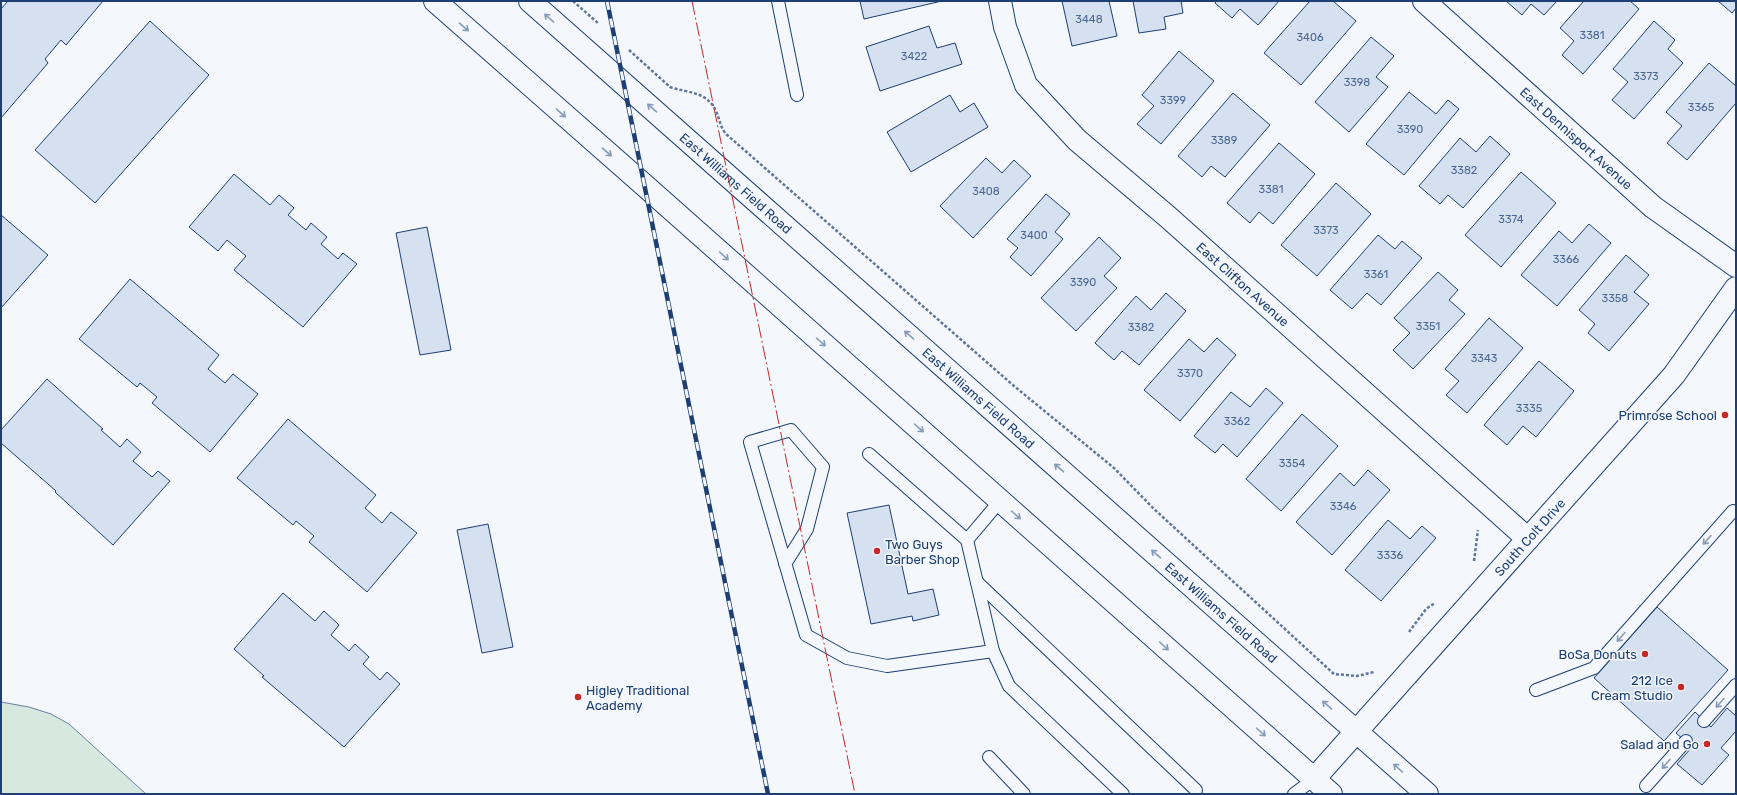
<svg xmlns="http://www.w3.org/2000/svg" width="1737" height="795" font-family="Rubik,sans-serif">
<rect width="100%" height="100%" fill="#f4f7fb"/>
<!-- green -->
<polygon fill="#d7e8df" stroke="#687fa3" points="1,702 29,707 51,714 69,724 146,794 1,794"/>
<!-- building -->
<g fill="#d5e0f0" stroke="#1d3f73">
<polygon points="8,1 103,1 66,45 61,40 45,59 48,63 1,118 1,9"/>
<polygon points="860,1 942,1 864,19"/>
<polygon points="1062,1 1109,1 1117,36 1072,46"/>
<polygon points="1133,1 1181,1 1183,13 1164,17 1166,29 1139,33"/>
<polygon points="1216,1 1279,1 1258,25 1240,9 1232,18 1215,3"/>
<polygon points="1310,1 1333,1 1356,21 1301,85 1264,53"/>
<polygon points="1506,1 1557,1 1544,15 1531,4 1522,15"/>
<polygon points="1584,1 1630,1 1639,9 1583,74 1562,55 1574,41 1560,28"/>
<polygon points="1718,1 1736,1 1736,8 1732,13"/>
<polygon points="150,21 209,75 95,203 35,150"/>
<polygon points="1654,21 1675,40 1668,49 1683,63 1634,119 1612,100 1628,82 1613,69"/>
<polygon points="929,26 937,48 955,43 962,64 880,91 866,47"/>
<polygon points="1371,37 1394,56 1376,77 1388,87 1349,132 1315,102"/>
<polygon points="1179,51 1214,81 1161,144 1137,124 1154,106 1142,95"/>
<polygon points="1709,63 1736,86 1736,103 1687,160 1667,143 1682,126 1666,112"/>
<polygon points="1409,92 1436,114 1448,100 1459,109 1404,175 1366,144"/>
<polygon points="1233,93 1270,125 1225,177 1211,166 1202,177 1178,156"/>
<polygon points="950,95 960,112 974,103 988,127 911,172 887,132"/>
<polygon points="1490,136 1510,154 1463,208 1448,195 1440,204 1419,186 1460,138 1476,152"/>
<polygon points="1279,143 1315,174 1273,224 1259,212 1250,223 1227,203"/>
<polygon points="986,158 1002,173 1014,160 1031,176 973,238 940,206"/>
<polygon points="1521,172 1556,203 1501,267 1465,235"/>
<polygon points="234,174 270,205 279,195 294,208 288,215 306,230 311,223 327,237 321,244 338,259 343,253 357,264 303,327 234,270 246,256 227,240 218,251 189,227"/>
<polygon points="1336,183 1371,214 1317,276 1281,245"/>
<polygon points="1046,194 1070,214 1055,232 1063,239 1031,276 1010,257 1018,248 1007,239"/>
<polygon points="1,215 48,255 1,308"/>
<polygon points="1589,224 1611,243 1557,306 1521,275 1559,231 1572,243"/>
<polygon points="427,227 451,350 420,355 396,233"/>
<polygon points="1378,235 1395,249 1402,241 1422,258 1381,305 1367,293 1352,309 1330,290"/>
<polygon points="1099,237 1121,258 1104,276 1117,288 1076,331 1041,298"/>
<polygon points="1626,255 1649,275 1634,292 1649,304 1609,351 1588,333 1595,324 1579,310"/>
<polygon points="1438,272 1458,290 1449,300 1465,314 1413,369 1393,350 1410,333 1394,318"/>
<polygon points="130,279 219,355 208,369 225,383 233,374 258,394 210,452 152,403 157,397 140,383 137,387 79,339"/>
<polygon points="1166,293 1186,311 1139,365 1122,351 1114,360 1095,343 1136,296 1151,310"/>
<polygon points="1489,318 1523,348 1467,413 1446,395 1459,381 1445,369"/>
<polygon points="1217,338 1236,355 1180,421 1144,390 1189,339 1204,352"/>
<polygon points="1539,361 1574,391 1536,437 1523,426 1507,445 1484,425"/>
<polygon points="47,379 103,429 101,430 120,447 127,439 141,452 133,461 152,477 158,471 170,481 113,545 55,492 56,491 1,443 1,430"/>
<polygon points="1266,388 1283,403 1237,457 1223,444 1215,453 1194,436 1231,392 1250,407"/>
<polygon points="1302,414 1338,446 1281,511 1246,479"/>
<polygon points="288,419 376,495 365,508 382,523 391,512 417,533 367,592 309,542 314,536 296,521 293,525 237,478"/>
<polygon points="1368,470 1390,490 1332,555 1296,522 1340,473 1354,486"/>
<polygon points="889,505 908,594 933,589 939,615 913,621 912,616 871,624 847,513"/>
<polygon points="1388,520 1410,539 1422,526 1436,538 1381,601 1345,570"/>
<polygon points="488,524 513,647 482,653 457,530"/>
<polygon points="283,593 315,621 324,611 339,625 331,635 349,651 355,644 369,657 363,664 380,680 387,672 400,684 344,747 262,677 264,676 234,649"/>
<polygon points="1657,607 1728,670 1664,741 1594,678"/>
<polygon points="1727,708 1736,716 1736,731 1721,748 1729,755 1702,785 1677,764 1692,747 1676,733 1695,712 1711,727"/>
</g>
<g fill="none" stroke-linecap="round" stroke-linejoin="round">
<defs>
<g id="service">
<polyline points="778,1 797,95"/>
<polyline points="967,540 1000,501"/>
<polyline points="785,564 807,529 823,467 791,430 750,442 806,635 847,658 887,666 993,651 967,540 869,454"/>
<polyline points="977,582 1196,790"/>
<polyline points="993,651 1009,686 1123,794"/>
<polyline points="1536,690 1594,668 1733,511"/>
<polyline points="1704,721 1736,685"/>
<polyline points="989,757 1024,794"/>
<polyline points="1646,786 1686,741"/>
<polyline points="1294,794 1314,779"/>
</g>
<g id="minor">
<path id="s1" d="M1000,1L1005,27L1026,85L1077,140L1168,217L1528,539"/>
<path id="s2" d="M1424,1L1653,207L1736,266"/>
<path id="s3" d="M1314,779L1674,375L1736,288"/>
</g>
<g id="secondary">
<polyline points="435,1 643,184 1331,794"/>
<path id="s4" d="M530,1L1427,794"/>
</g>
</defs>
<!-- service casing -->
<use href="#service" stroke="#1d3f73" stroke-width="14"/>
<!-- minor casing -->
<use href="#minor" stroke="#1d3f73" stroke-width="24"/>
<!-- secondary casing -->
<use href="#secondary" stroke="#1d3f73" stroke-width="24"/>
<!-- path -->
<g stroke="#5e769c" stroke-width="2.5" stroke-dasharray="3 2" stroke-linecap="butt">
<polyline points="573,1 599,24"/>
<path d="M629,50L670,87C687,93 707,91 716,111C720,120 720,127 726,134L1014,386L1114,468L1154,509L1334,674L1357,676L1374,672"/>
<polyline points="1474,561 1478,530"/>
<polyline points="1409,632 1426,609 1435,603"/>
</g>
<!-- service -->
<use href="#service" stroke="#f4f7fb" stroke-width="12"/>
<!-- minor -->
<use href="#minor" stroke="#f4f7fb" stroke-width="22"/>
<!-- secondary -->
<use href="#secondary" stroke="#f4f7fb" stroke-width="22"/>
<defs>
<polyline id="rail" points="607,1 768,794"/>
</defs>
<!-- rail casing -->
<use href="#rail" stroke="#1d3f73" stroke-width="4.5"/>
<!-- rail -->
<use href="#rail" stroke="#f4f7fb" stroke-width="3" stroke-dasharray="9" stroke-linecap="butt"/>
<!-- power -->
<polyline stroke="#c62828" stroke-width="1" stroke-dasharray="14 3 2 3" stroke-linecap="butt" points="692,1 855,794"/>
</g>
<!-- one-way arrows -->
<defs><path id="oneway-shaft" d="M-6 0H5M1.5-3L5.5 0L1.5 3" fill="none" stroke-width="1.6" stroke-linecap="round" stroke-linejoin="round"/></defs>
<g stroke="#889bb7">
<use href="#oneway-shaft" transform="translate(549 18) rotate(-139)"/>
<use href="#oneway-shaft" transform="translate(464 27) rotate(41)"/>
<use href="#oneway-shaft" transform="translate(652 108) rotate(-139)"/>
<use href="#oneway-shaft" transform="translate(561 113) rotate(41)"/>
<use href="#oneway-shaft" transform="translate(607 152) rotate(41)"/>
<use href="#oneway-shaft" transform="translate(724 256) rotate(42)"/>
<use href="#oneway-shaft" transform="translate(909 335) rotate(-139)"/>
<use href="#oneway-shaft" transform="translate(821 342) rotate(42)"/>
<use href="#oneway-shaft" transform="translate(919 428) rotate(42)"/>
<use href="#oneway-shaft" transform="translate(1059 468) rotate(-139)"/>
<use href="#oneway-shaft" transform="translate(1016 515) rotate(42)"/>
<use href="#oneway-shaft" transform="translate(1707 540) rotate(132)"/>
<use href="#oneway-shaft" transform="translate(1156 554) rotate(-139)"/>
<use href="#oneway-shaft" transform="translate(1621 637) rotate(132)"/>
<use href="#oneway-shaft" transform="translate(1164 646) rotate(42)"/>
<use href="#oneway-shaft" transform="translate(1720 703) rotate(132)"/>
<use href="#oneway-shaft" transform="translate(1327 705) rotate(-139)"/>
<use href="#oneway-shaft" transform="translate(1261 732) rotate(42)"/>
<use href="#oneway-shaft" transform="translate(1666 764) rotate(131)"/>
<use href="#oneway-shaft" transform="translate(1398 768) rotate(-138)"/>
</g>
<!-- markers -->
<g fill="#c62828" stroke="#f4f7fb" stroke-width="1.5">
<circle cx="1725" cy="415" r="4"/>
<circle cx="877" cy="551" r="4"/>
<circle cx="1645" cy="654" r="4"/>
<circle cx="1681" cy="687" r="4"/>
<circle cx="578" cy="697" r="4"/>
<circle cx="1707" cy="744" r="4"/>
</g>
<g text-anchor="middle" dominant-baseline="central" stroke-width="3" stroke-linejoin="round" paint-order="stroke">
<!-- number labels -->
<g font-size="11" fill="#4b6792">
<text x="1089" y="19">3448</text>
<text x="1592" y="35">3381</text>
<text x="1310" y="37">3406</text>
<text x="914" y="56">3422</text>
<text x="1646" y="76">3373</text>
<text x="1357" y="82">3398</text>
<text x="1173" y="100">3399</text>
<text x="1701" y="107">3365</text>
<text x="1410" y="129">3390</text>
<text x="1224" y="140">3389</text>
<text x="1464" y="170">3382</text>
<text x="1271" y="189">3381</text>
<text x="986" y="191">3408</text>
<text x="1511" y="219">3374</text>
<text x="1326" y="230">3373</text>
<text x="1034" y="235">3400</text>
<text x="1566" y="259">3366</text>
<text x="1376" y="274">3361</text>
<text x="1083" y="282">3390</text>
<text x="1615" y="298">3358</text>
<text x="1428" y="326">3351</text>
<text x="1141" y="327">3382</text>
<text x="1484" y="358">3343</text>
<text x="1190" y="373">3370</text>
<text x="1529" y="408">3335</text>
<text x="1237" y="421">3362</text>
<text x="1292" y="463">3354</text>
<text x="1343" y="506">3346</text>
<text x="1390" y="555">3336</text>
</g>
<!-- street labels -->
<g font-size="13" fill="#1d3f73" stroke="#f4f7fb">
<text stroke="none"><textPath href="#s2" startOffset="205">East Dennisport Avenue</textPath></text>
<text stroke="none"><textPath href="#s4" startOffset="275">East Williams Field Road</textPath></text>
<text stroke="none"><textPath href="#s1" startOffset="383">East Clifton Avenue</textPath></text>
<text stroke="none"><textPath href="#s4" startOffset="599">East Williams Field Road</textPath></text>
<text stroke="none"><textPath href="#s3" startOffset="324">South Colt Drive</textPath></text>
<text stroke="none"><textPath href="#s4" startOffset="923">East Williams Field Road</textPath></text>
</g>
<!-- poi labels -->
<g font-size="13" fill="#1d3f73" stroke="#f4f7fb" text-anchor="end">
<text x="1717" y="415">Primrose School</text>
<text x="885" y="544" text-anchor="start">Two Guys<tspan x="885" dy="15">Barber Shop</tspan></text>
<text x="1637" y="654">BoSa Donuts</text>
<text x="1673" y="680">212 Ice<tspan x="1673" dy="15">Cream Studio</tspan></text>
<text x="586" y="690" text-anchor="start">Higley Traditional<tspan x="586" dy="15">Academy</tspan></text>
<text x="1699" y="744">Salad and Go</text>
</g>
</g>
<!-- border -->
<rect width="1737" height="795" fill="none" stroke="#1d3f73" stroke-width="4"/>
</svg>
